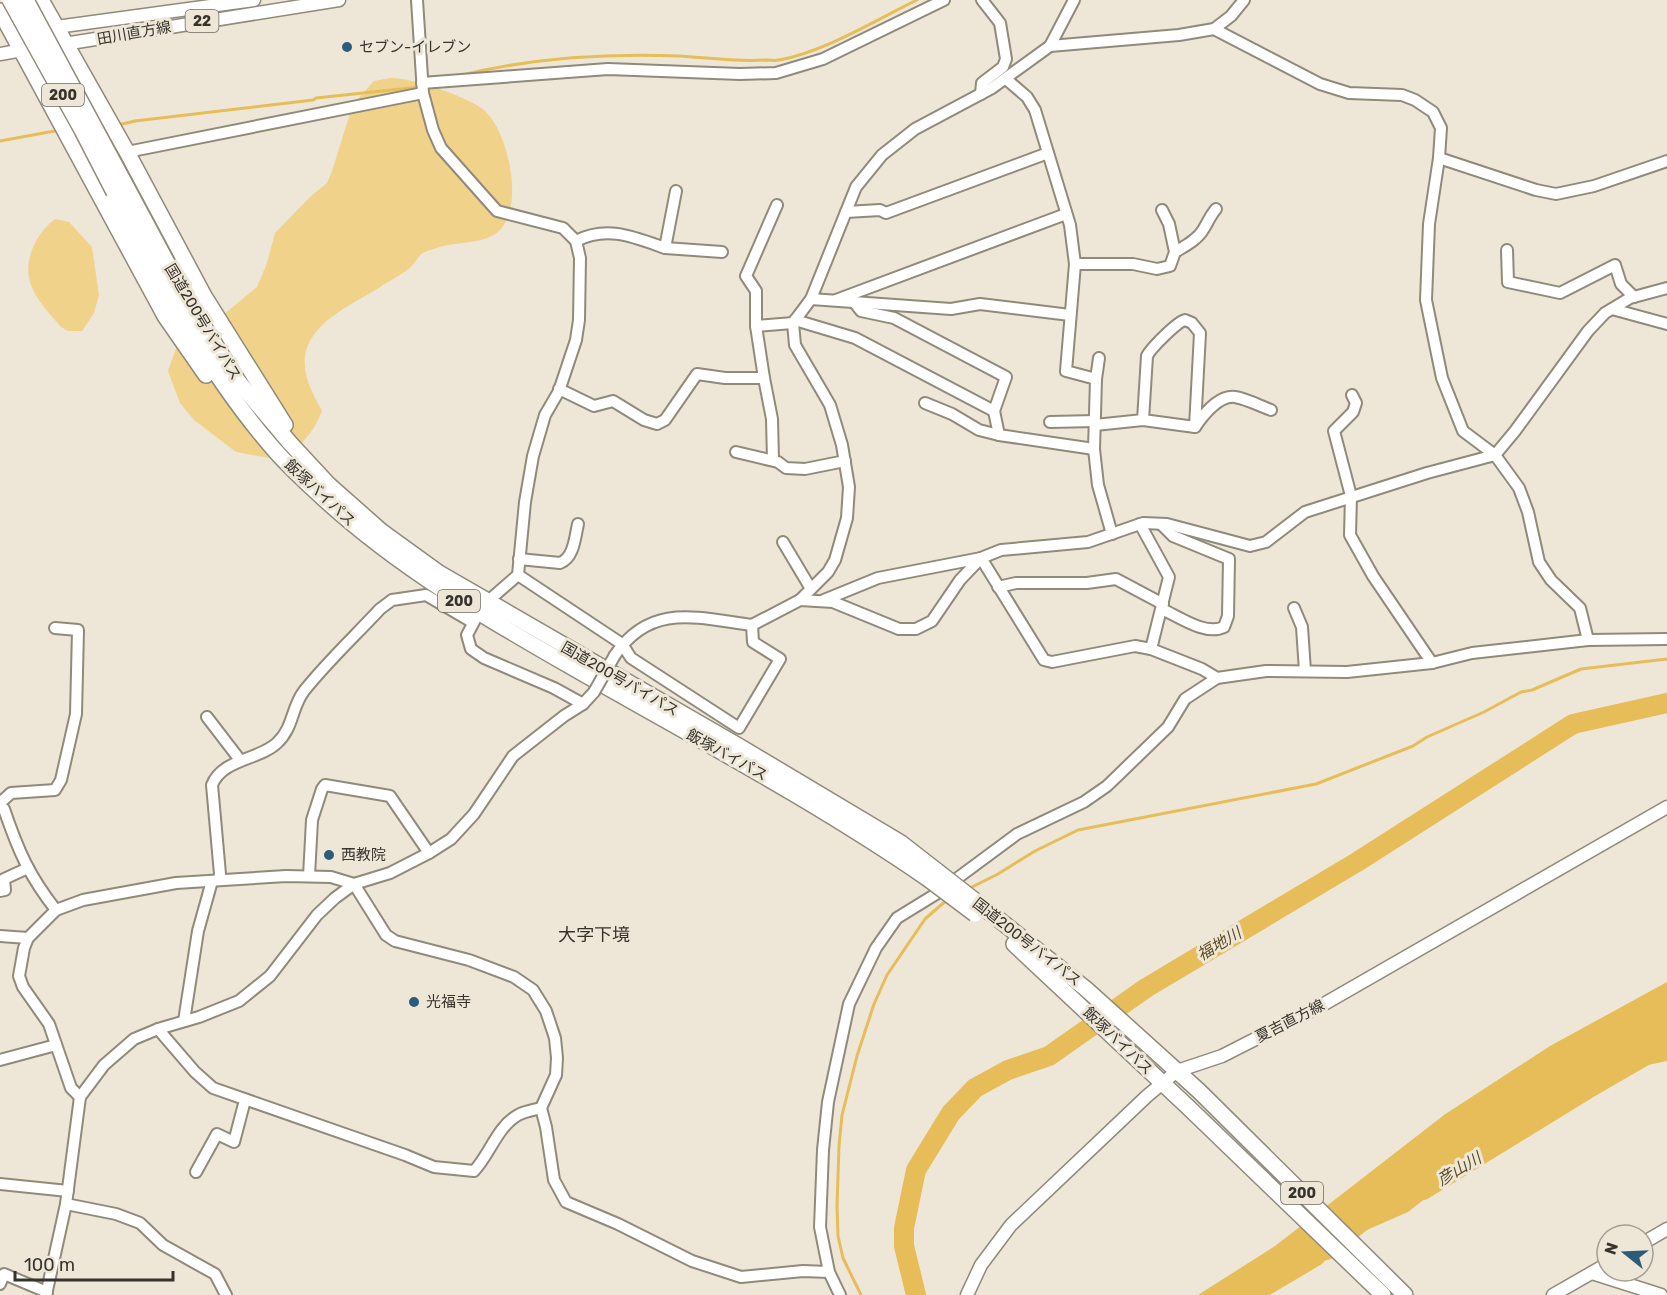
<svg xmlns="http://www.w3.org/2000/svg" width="1667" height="1295" font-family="Rubik,'Noto Sans JP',sans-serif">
<rect width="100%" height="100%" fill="#eee7d8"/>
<!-- green -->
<g fill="#f1d28b">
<path d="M390,78C410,77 469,97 484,110C508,131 524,203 501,229C487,245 458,241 440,247C435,249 428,250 423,253C418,256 415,263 411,267C402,275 390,280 380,287C349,307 296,327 306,374C309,388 316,399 322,411C314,433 299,448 280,460L236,452L194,420L180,403L168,371L179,340L206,320L223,315L257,287L267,263L275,233L311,196L327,183L332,171L353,104L374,81Z"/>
<path d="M55,219L69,222L92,247L99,295L94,313L82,331H68L61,327C51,315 36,300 31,285C22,262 36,233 55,219Z"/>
</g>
<!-- water -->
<polygon fill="#e6bd58" points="1667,982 1667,1061 1629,1069 1586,1085 1522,1125 1482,1157 1450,1170 1431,1194 1408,1212 1367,1230 1331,1259 1312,1264 1301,1270 1288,1269 1251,1295 1198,1295 1275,1246 1444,1115 1550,1046"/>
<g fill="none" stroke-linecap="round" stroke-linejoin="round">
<!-- stream -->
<g stroke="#e6bd58" stroke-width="3">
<path d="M458,76C530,58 605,53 679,56C709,58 736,62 766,60C771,60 775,61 779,60C824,52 876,20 917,0"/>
<polyline points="118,125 135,121 313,100 316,98 420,87"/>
<polyline points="0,141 60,130"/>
<polyline points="968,889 998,874 1035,851 1078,830 1316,784 1413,746 1427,737 1484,712 1521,692 1532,690 1581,669 1667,659"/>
<polyline points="861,1295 843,1258 838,1236 837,1206 839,1146 842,1115 857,1056 874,1004 887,975 925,919 948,899"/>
</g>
<!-- river -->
<g stroke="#e6bd58" stroke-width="20">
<polyline points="1423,1190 1594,1085 1667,1043"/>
<polyline points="916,1295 904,1246 904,1228 916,1170 951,1113 975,1088 1008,1070 1049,1056 1146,988 1357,862 1573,724 1667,703"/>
<polyline points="1250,1295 1316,1256"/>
</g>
<defs>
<g id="minor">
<polyline points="417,0 423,93 433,130 441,148 497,211 563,228 576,241 580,258 579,320 576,340 559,391 545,415 533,456 525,502 518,575 487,602"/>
<polyline points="1214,29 1320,84 1349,93 1402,95 1415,100 1433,112 1441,128 1439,158 1429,224 1426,300 1442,378 1463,431 1495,455 1519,488 1528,512 1539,562 1551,580 1580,608 1588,640"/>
<polyline points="1050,46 1179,35 1214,29 1231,16 1244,0"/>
<polyline points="1006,79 1027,97 1035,110 1070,225 1075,264 1066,371 1096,379 1094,449 1098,485 1112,534"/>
<polyline points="422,83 608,69 740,74 776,73 823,59 944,0"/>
<polyline points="981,94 982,83 1003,67 1006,59 1000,23 982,0"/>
<polyline points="127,152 423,93"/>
<polyline points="1439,158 1536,190 1556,194 1594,186 1667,161"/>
<polyline points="846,212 880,210 886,213 1048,153"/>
<path d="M576,241C607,225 634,237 665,248L676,191"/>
<polyline points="665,248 722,252"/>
<polyline points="1507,250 1508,282 1560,293 1615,265 1621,284 1634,297"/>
<path d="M1175,252C1185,246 1197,240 1203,230C1208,222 1210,216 1216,209"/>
<polyline points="1075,264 1133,264 1157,269 1170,266 1175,252 1169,224 1162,210"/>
<polyline points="811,299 951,309 980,304 1070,315"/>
<polyline points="836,300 1066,214"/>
<polyline points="854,302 861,311 894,318 1006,377 994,411 999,435 1094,449"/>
<polyline points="1612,309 1667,324"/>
<polyline points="795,320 855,338 994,411"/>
<polyline points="756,326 756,291 746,276 777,205"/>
<polyline points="764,378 772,419 773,460"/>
<polyline points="1096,379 1099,358"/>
<polyline points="559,389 594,406 613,401 644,420 657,424 665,420 697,374 725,378 764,378 756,326 793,323"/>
<polyline points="1352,395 1356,403 1353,412 1334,431 1351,496 1350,535 1373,576 1432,663"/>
<polyline points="925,403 952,414 979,430 999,435"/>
<polyline points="1050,422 1095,421"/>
<path d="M1095,425L1143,420L1195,427L1200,333L1192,323L1185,320C1177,322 1151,348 1147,356L1143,420"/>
<path d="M1195,427C1203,415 1219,395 1235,397C1247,399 1260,406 1271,410"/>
<polyline points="736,452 778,462 786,468 805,469 845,461"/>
<polyline points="1140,524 1169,577 1151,649"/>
<path d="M1161,524L1173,536L1229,559L1228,616L1224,627C1206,636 1179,617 1162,609"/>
<polyline points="783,542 811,589"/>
<path d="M519,559L560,563C574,558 575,537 578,524"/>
<path d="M518,575L622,644L631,658L739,728L780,659L753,642L752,625C698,618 651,602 615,655"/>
<polyline points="998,587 1016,583 1087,583 1116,579 1163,604"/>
<polyline points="800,600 828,572 835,560 847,518 849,487 842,445 830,405 795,345 793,323 811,299 856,187 882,155 915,129 992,88 1050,46 1074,0"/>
<polyline points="824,600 878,578 981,558 1044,660 1052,662 1135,646 1151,649 1202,669 1217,678"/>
<polyline points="1294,608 1302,627 1305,671"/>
<polyline points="476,618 467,635 471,649 484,658 554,688 583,704"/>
<polyline points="752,625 800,600 833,602 899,629 916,629 932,621 960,580 981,558 1001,550 1088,542 1143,523 1167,524 1250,546 1266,542 1305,512 1427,473 1495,455 1515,431 1588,331 1605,313 1630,298 1667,288"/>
<polyline points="207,717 240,760"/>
<polyline points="0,803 11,793 55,790 61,780 76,714 78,630 55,628"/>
<path d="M0,806L4,809C18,850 29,876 56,910"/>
<polyline points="309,876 312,820 322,789 325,785 390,796 429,853"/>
<path d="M219,880L220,874L212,785C222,759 259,760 277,743C294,727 291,708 304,691C327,662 355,636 380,609L392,600L426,595L472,622"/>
<polyline points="0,891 5,890 4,879 28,868"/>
<polyline points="0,936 28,938"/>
<polyline points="184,1021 198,931 212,881"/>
<path d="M158,1029L195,1072L213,1088L405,1155L434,1167L474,1171C490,1154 497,1127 518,1115C525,1111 534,1110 541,1108"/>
<polyline points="0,1060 56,1045"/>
<polyline points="80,1097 71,1088 49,1024 23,987 19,976 24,948 28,938 56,910 83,900 176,883 286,876 331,877 354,884 386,935 395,941 469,960 514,977 533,990 546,1011 555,1038 557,1058 556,1075 541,1108 546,1127 554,1180 566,1202 618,1224 692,1261 741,1277 803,1271 829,1272"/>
<polyline points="196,1172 217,1134 234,1142 245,1100"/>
<polyline points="0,1184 68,1191"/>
<polyline points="66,1204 116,1214 140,1223 163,1245 215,1274 226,1295"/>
<polyline points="0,1284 4,1274 47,1292"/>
<polyline points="46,1295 66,1204 80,1097 104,1065 134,1039 158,1029 199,1017 239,1001 270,976 317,915 335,898 354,884 390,873 429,853 451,839 474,814 513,756 564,716 583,704 594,692"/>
<polyline points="840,1295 829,1272 820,1227 823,1150 828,1102 849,1004 876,948 897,918 936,894 1017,834 1084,802 1107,786 1168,727 1185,699 1217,678 1266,671 1347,672 1432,663 1472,653 1588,640 1667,639"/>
</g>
<g id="major">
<polyline points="49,28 254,0"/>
<polyline points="58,45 339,0"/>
<polyline points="0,54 28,49"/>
<polyline points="1643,1243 1667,1229"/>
<polyline points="1592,1273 1661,1295"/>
<polyline points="967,1295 981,1265 1011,1225 1147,1096 1177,1071 1222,1056 1324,1004 1667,807"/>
<polyline points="1553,1295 1607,1264"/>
</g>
<g id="highway">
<polyline points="41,0 127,152 204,296 285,425"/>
<polyline points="0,11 165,316 206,375"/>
<polyline points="126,186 187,300 238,381 290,443 329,485 381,531 439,573 742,748 901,843 937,871"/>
<path d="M114,192C160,281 206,371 272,447C287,465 305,481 322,497C398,567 481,615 570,666C690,735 812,799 927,878"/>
<polyline points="983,907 1086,989 1199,1091 1405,1295"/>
<polyline points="1014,944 1188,1107 1383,1295"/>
</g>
</defs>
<!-- minor casing -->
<use href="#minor" stroke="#908a7b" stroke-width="14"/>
<!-- major casing -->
<use href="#major" stroke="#908a7b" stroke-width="15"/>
<!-- highway casing -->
<use href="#highway" stroke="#908a7b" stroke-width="18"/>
<!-- minor -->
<use href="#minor" stroke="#fff" stroke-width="10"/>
<!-- major -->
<use href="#major" stroke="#fff" stroke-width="12"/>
<!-- highway -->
<use href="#highway" stroke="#fff" stroke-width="15"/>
<defs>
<polyline id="minor-bridge" points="594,692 615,655"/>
<g id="highway-bridge">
<polyline points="10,0 82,130 114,192"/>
<polyline points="26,0 126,186"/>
<polyline points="937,871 983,907"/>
<polyline points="927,878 975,914"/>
</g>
</defs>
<!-- minor-bridge casing -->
<use href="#minor-bridge" stroke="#908a7b" stroke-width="14" stroke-linecap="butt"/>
<!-- highway-bridge casing -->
<use href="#highway-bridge" stroke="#908a7b" stroke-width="18" stroke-linecap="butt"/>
<!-- minor-bridge -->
<use href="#minor-bridge" stroke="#fff" stroke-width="10"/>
<!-- highway-bridge -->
<use href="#highway-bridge" stroke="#fff" stroke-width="15"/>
</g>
<!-- markers -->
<g fill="#2b5d7a" stroke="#eee7d8" stroke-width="2">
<circle cx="347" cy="47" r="6"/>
<circle cx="329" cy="855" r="6"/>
<circle cx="414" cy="1002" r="6"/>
</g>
<g text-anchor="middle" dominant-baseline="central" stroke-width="6" stroke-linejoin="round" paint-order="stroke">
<!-- shield labels -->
<g fill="#eee7d8" stroke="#6d6960" stroke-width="1.5">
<rect x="185.5" y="10" width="33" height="22" rx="4.5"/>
<rect x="42" y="84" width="42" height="22" rx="4.5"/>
<rect x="438" y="590" width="42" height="22" rx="4.5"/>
<rect x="1281" y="1182" width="42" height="22" rx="4.5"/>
</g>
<g font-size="14" font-weight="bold" fill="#36332d">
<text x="202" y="21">22</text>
<text x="63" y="95">200</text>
<text x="459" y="601">200</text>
<text x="1302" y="1193">200</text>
</g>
<!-- street labels -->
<g font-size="15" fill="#36332d" stroke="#eee7d8">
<text transform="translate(134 33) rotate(-10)">田川直方線</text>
<text transform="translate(203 322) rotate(59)">国道200号バイパス</text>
<text transform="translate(320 493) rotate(43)">飯塚バイパス</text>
<text transform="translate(620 679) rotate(30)">国道200号バイパス</text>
<text transform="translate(727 755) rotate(29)">飯塚バイパス</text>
<text transform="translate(1027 942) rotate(38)">国道200号バイパス</text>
<text transform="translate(1290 1021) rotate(-27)">夏吉直方線</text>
<text transform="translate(1118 1041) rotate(44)">飯塚バイパス</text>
</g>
<!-- poi labels -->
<g font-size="15" fill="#36332d" stroke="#eee7d8" text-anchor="start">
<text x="359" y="47">セブン-イレブン</text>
<text x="341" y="855">西教院</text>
<text x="426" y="1002">光福寺</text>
</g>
<!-- water labels -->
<g font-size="16" font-style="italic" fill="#5d4c22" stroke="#eee7d8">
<text transform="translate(1219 944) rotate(-31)">福地川</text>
<text transform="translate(1459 1169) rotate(-31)">彦山川</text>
</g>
<!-- quarter labels -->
<g font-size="18" fill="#36332d" stroke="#eee7d8">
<text x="594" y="935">大字下境</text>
</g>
</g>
<!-- north arrow -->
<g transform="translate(1625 1253) rotate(288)"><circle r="28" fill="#eee7d8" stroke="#a49f94" stroke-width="1.5"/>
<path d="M0-4.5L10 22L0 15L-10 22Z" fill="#2b5d7a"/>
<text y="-9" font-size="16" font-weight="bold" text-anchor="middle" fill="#36332d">N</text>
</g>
<!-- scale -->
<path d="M15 1271v9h158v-9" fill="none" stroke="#36332d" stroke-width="3"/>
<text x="24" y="1271" font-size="18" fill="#36332d" stroke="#eee7d8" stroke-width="4.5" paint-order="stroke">100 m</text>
</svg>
